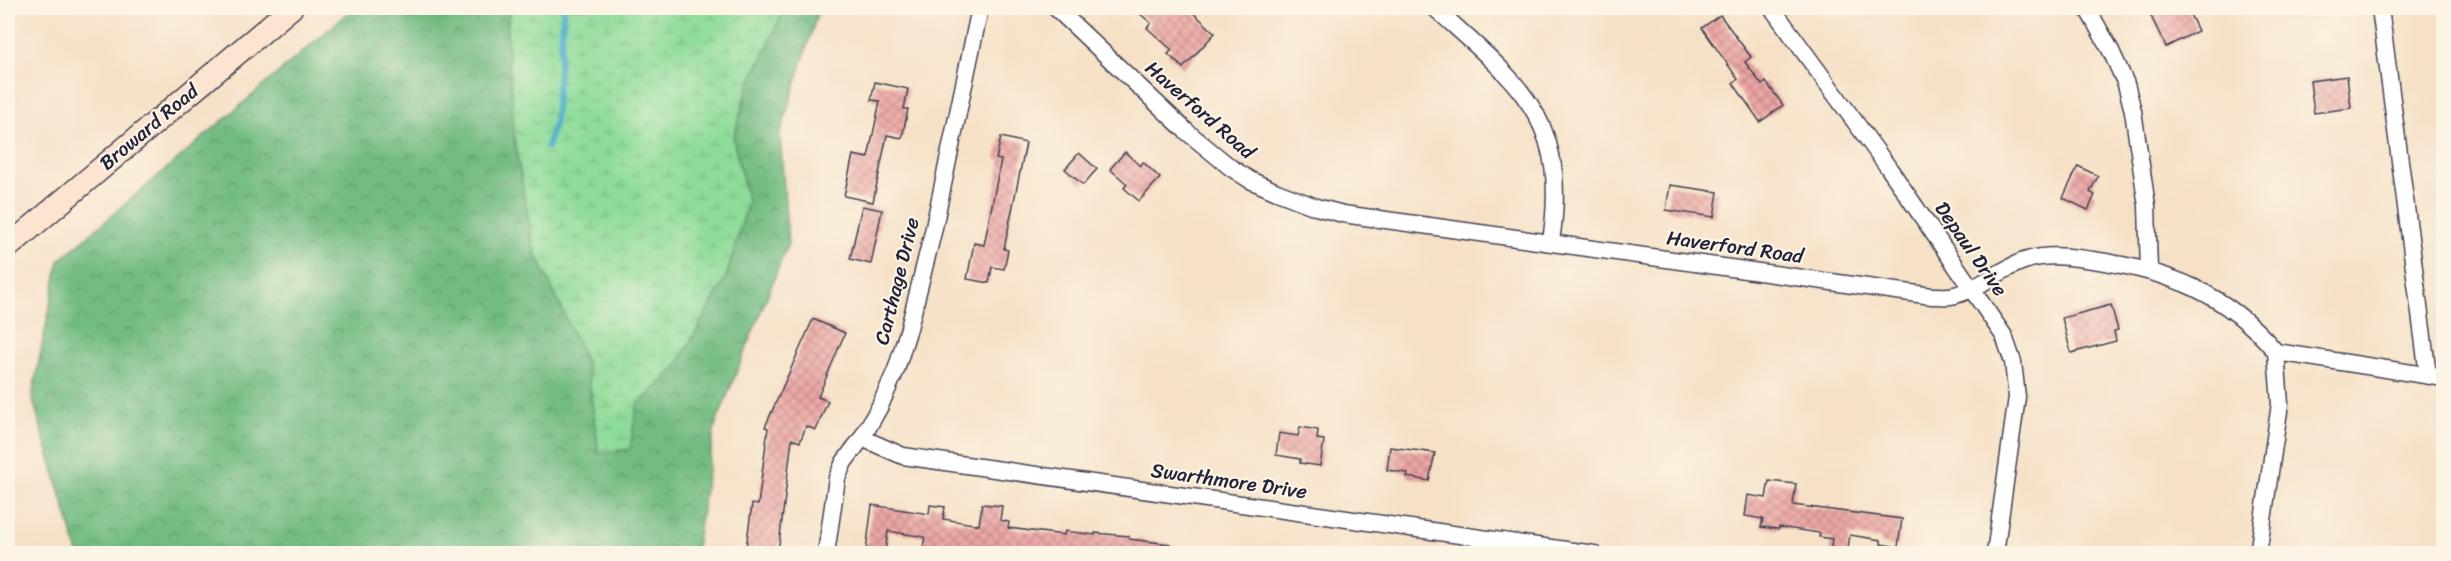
<svg xmlns="http://www.w3.org/2000/svg" width="2451" height="561" font-family="Sriracha,sans-serif">
<defs>
<pattern id="forest-crowns" width="20" height="18" patternUnits="userSpaceOnUse" patternTransform="scale(1.5)"><rect width="20" height="18" fill="#72bc82"/><path d="M2 6a3 3 0 1 1 6 0M12 15a3 3 0 1 1 6 0" fill="none" stroke="#5d986c"/></pattern>
<pattern id="wetland-marsh" width="20" height="14" patternUnits="userSpaceOnUse" patternTransform="scale(1.5)"><rect width="20" height="14" fill="#8ddc9a"/><path d="M1 5h8M5 5V1M11 12h8M15 12V8" fill="none" stroke="#79bc86"/></pattern>
<pattern id="building-cross-hatch" width="8" height="8" patternUnits="userSpaceOnUse" patternTransform="scale(1.5)"><rect width="8" height="8" fill="#eda6a4"/><path d="M0 0l8 8M0 8l8-8" fill="none" stroke="#c08787"/></pattern>
</defs>
<rect width="100%" height="100%" fill="#fcf5e5"/>
<filter id="ink" filterUnits="userSpaceOnUse"><feTurbulence type="fractalNoise" baseFrequency=".0167" numOctaves="2"/><feDisplacementMap in="SourceGraphic" scale="12" xChannelSelector="R" yChannelSelector="G"/><feConvolveMatrix kernelMatrix="1 2 1 2 8 2 1 2 1" color-interpolation-filters="sRGB"/></filter>
<filter id="wash" filterUnits="userSpaceOnUse"><feTurbulence type="fractalNoise" baseFrequency=".008" numOctaves="4" result="noise"/><feDisplacementMap in="SourceGraphic" scale="24" xChannelSelector="R" yChannelSelector="G"/><feGaussianBlur stdDeviation="1.35" result="paint"/><feColorMatrix in="noise" values="0 0 0 0 0 0 0 0 0 0 0 0 0 0 0 0 0 1.4 0 .05"/><feComposite in="paint" operator="in"/></filter>
<g filter="url(#wash)">
<rect width="100%" height="100%" fill="#f6e1c7"/>
<!-- forest -->
<polygon fill="url(#forest-crowns)" stroke="#4a6f5e" stroke-width="1.5" points="354,8 510,8 507,33 515,144 534,249 587,364 599,453 637,405 675,369 726,277 748,202 733,139 748,87 785,8 819,8 780,134 788,244 715,426 695,553 78,553 32,397 59,261"/>
<!-- wetland -->
<polygon fill="url(#wetland-marsh)" stroke="#587f6a" stroke-width="1.5" points="510,8 785,8 748,87 733,139 748,202 726,277 675,369 637,405 630,449 599,453 587,364 534,249 515,144 507,33"/>
<g fill="none" stroke-linecap="round" stroke-linejoin="round">
<!-- stream -->
<polyline stroke="#4aadca" stroke-width="6" points="547,147 555,121 564,8"/>
</g>
<g id="blocks">
<!-- building -->
<g fill="url(#building-cross-hatch)">
<polygon points="1133,8 1188,8 1215,33 1183,68 1168,54 1172,50 1147,28 1151,23"/>
<polygon points="2147,8 2187,8 2198,31 2166,47"/>
<polygon points="1720,15 1751,57 1745,62 1762,85 1766,82 1783,105 1760,122 1733,83 1738,79 1702,28"/>
<polygon points="2347,76 2351,108 2314,113 2310,81"/>
<polygon points="875,82 908,89 904,109 908,109 902,138 887,135 873,202 844,196 853,155 868,158 880,101 871,100"/>
<polygon points="1001,137 1026,143 1004,249 1008,250 1004,269 992,267 989,283 967,279 974,243 984,245 1001,160 996,159"/>
<polygon points="1125,152 1140,166 1143,162 1160,178 1139,201 1124,188 1127,184 1110,169"/>
<polygon points="1079,153 1097,169 1083,185 1065,169"/>
<polygon points="2078,166 2098,176 2090,192 2095,195 2088,210 2063,198"/>
<polygon points="1670,185 1718,192 1714,217 1666,210"/>
<polygon points="862,206 882,210 871,264 850,259"/>
<polygon points="2111,305 2118,330 2114,331 2116,341 2071,353 2062,318"/>
<polygon points="813,319 845,333 818,397 828,401 816,430 806,426 800,442 792,439 778,553 746,548 752,504 758,505 768,428 765,427"/>
<polygon points="1300,427 1318,430 1317,439 1324,440 1320,466 1300,463 1300,459 1276,455 1279,433 1298,436"/>
<polygon points="1390,447 1435,453 1429,481 1407,477 1408,473 1387,470"/>
<polygon points="1769,481 1796,484 1793,505 1902,519 1898,547 1881,544 1881,540 1850,535 1847,554 1830,554 1832,539 1819,537 1820,533 1779,527 1779,529 1761,527 1763,519 1745,516 1748,495 1766,498"/>
<polygon points="982,504 1002,506 1000,520 1009,522 1008,528 1064,535 1065,531 1095,535 1095,533 1129,536 1129,539 1170,544 1169,554 962,554 923,548 925,537 888,531 885,554 866,551 872,505 929,514 930,505 945,507 943,519 979,525"/>
</g>
</g>
</g>
<g filter="url(#ink)">
<use href="#blocks" fill-opacity="0" stroke="#423f50" stroke-width="1.5"/>
<g fill="none" stroke-linecap="round" stroke-linejoin="round">
<defs>
<g id="street">
<path d="M1056,8L1186,131L1230,167L1250,180L1277,192L1316,207L1343,214L1932,296C1939,296 1948,297 1955,295C1979,289 2000,269 2024,261C2047,253 2070,257 2093,260C2168,271 2226,292 2276,352L2444,378"/>
<path d="M1435,8C1518,84 1570,117 1551,241"/>
<polyline points="1772,8 1888,167 2004,336 2013,362 2017,397 1995,554"/>
<polyline points="2087,8 2111,51 2126,84 2133,111 2147,206 2149,270"/>
<polyline points="2380,8 2428,375"/>
<polyline points="862,438 903,456 1594,554"/>
<polyline points="826,554 837,478 844,462 862,438 880,406 896,370 909,328 933,232 980,8"/>
<polyline points="2258,554 2280,404 2276,352"/>
</g>
<polyline id="secondary" points="8,247 291,8"/>
</defs>
<!-- street casing -->
<use href="#street" stroke="#423f50" stroke-width="19"/>
<!-- secondary casing -->
<use href="#secondary" stroke="#423f50" stroke-width="25"/>
<!-- street -->
<use href="#street" stroke="#fff" stroke-width="16"/>
<!-- secondary -->
<use href="#secondary" stroke="#fde4d0" stroke-width="22"/>
</g>
</g>
<g text-anchor="middle" dominant-baseline="central" stroke-width="4.5" stroke-linejoin="round" paint-order="stroke">
<!-- street labels -->
<g font-size="20" fill="#22223b" stroke="#fcf5e5">
<text transform="translate(1200 110) rotate(41)">Haverford Road</text>
<text transform="translate(149 127) rotate(-40)">Broward Road</text>
<text transform="translate(1735 247) rotate(8)">Haverford Road</text>
<text transform="translate(1971 249) rotate(55)">Depaul Drive</text>
<text transform="translate(897 281) rotate(-76)">Carthage Drive</text>
<text transform="translate(1229 481) rotate(8)">Swarthmore Drive</text>
</g>
</g>
<!-- margin -->
<rect width="2451" height="561" fill="none" stroke="#fcf5e5" stroke-width="30"/>
</svg>
